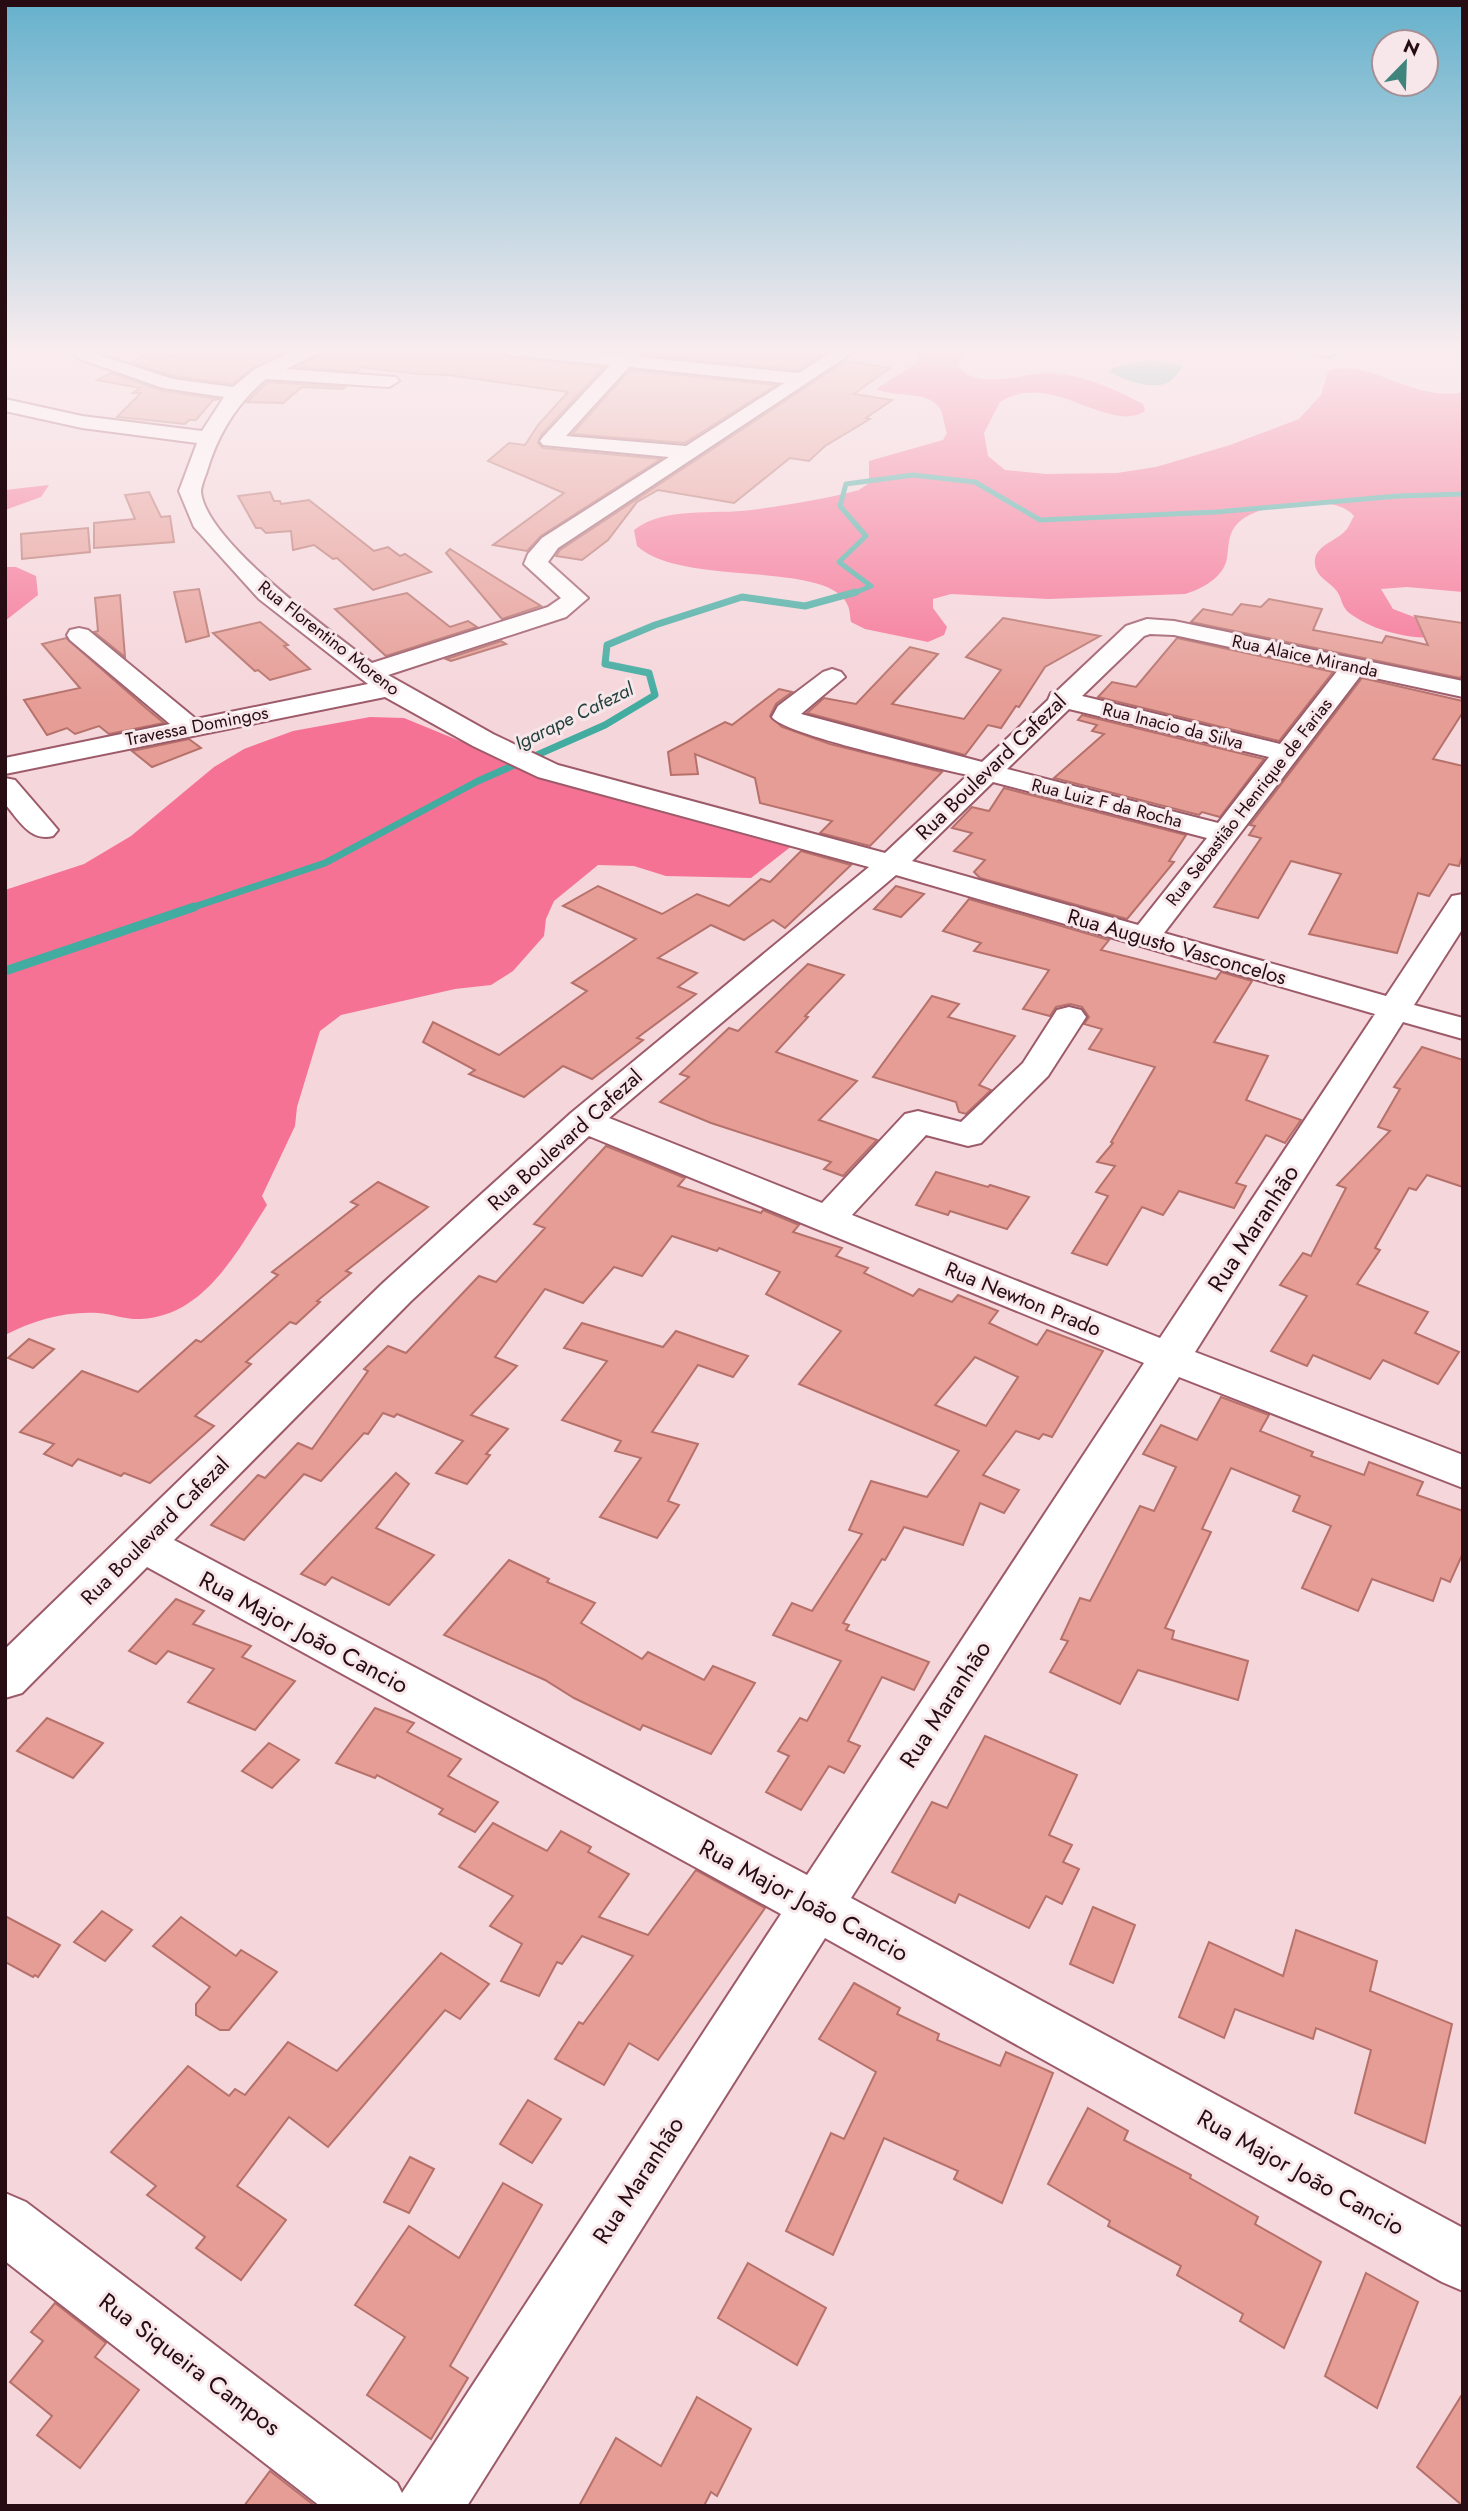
<svg xmlns="http://www.w3.org/2000/svg" width="1468" height="2511" font-family="Jost,sans-serif">
<rect width="100%" height="100%" fill="#f5d6db"/>
<!-- forest -->
<g fill="#f57295">
<path d="M913,349H965L966,354L957,365C977,393 1027,371 1056,373C1085,376 1117,390 1143,404L1145,411C1109,435 1051,369 1000,402L984,433L988,456L1005,470L1046,474L1117,473L1156,467L1230,445L1299,419L1321,395L1328,371C1370,357 1413,403 1463,392V592L1407,587L1381,589L1393,609L1438,626L1440,637C1411,640 1372,631 1348,612C1342,606 1342,600 1338,593C1331,581 1313,578 1315,559C1317,545 1338,540 1346,530C1349,527 1351,521 1354,516C1335,492 1259,502 1238,523C1228,533 1229,544 1227,558C1224,577 1202,589 1185,594L1048,599L951,594L933,599V608L947,627L944,635L928,642L865,629L851,622C850,617 850,610 848,606C831,559 682,588 637,546L634,530C664,506 715,515 751,510C787,505 825,499 859,490L869,483V461L943,440L947,433C944,425 943,412 939,407C925,390 896,398 876,389L917,363L919,357Z"/>
<polygon points="49,485 41,497 5,510 5,490"/>
<polygon points="5,567 16,567 36,576 38,595 5,621"/>
<path d="M370,717L404,718L526,768L793,845L751,878L666,876L634,866L598,865L554,901L546,919L544,936L513,971L491,985L455,989L341,1015L320,1031L297,1107L295,1126L262,1196L267,1205C237,1252 204,1316 141,1319C127,1320 112,1314 98,1313C66,1311 34,1320 5,1335V890L84,864L131,836L214,767L244,749L293,731Z"/>
</g>
<!-- water -->
<path fill="#42aca1" d="M1148,360L1183,366C1178,372 1174,380 1167,383C1151,390 1124,380 1110,372L1112,368Z"/>
<g fill="none" stroke-linecap="round" stroke-linejoin="round">
<!-- stream-far2 -->
<polyline stroke="#42aca1" stroke-width="5" points="852,594 871,586 839,562 866,536 840,506 846,484 913,475 975,482 1040,520 1216,512 1398,496 1463,494"/>
<!-- stream-far1 -->
<polyline stroke="#42aca1" stroke-width="7" points="188,909 325,863 478,781 605,725 655,695 649,673 605,664 607,645 655,625 742,597 805,606 856,592"/>
<!-- stream -->
<polyline stroke="#42aca1" stroke-width="9" points="5,971 194,907"/>
</g>
<!-- building -->
<g fill="#e69d96" stroke="#b6716b" stroke-width="2" fill-rule="evenodd">
<polygon points="176,349 291,349 254,367 232,384 174,376 131,363 151,353 175,356"/>
<polygon points="323,349 496,349 508,358 604,367 541,435 538,443 543,448 661,459 541,536 527,551 493,545 564,493 488,461 509,443 525,445 538,425 568,392 448,375 417,374 361,367 357,372 296,367 320,355"/>
<polygon points="647,349 831,349 798,370 643,355"/>
<polygon points="845,361 890,368 854,394 892,400 866,418 870,419 825,446 809,461 790,458 734,503 658,490 637,502 608,540 582,560 556,556 560,550"/>
<polygon points="630,370 776,385 685,443 572,434"/>
<polygon points="111,373 163,391 220,399 213,400 196,420 189,420 185,424 117,417 141,393 133,393 140,388 97,380"/>
<polygon points="267,382 345,387 343,389 302,387 283,403 247,402"/>
<polygon points="149,492 161,517 170,516 174,542 94,548 94,523 135,519 125,495"/>
<polygon points="270,492 274,501 280,501 281,504 309,500 374,551 388,547 400,556 405,554 431,572 373,590 337,558 333,559 314,545 293,550 291,531 266,533 261,528 256,528 238,496"/>
<polygon points="88,528 90,552 22,559 21,534"/>
<polygon points="450,549 541,606 502,619 446,553"/>
<polygon points="199,589 209,636 186,642 174,592"/>
<polygon points="407,593 450,627 468,621 477,627 386,656 335,609"/>
<polygon points="120,595 125,657 94,632 98,631 95,598"/>
<polygon points="1269,599 1322,609 1313,630 1382,643 1386,636 1428,645 1415,616 1463,623 1463,674 1460,678 1191,622 1203,609 1232,615 1241,604 1261,607"/>
<polygon points="1003,618 1100,636 1045,667 1019,707 1016,706 1001,728 988,725 965,755 807,713 824,698 856,704 910,647 938,654 892,704 964,719 1001,670 966,657"/>
<polygon points="260,622 288,645 284,646 310,669 270,680 258,670 255,671 213,633"/>
<polygon points="66,638 146,708 164,723 109,734 99,726 75,734 67,728 47,735 24,700 80,688 42,644"/>
<polygon points="1177,638 1333,672 1279,741 1098,697 1112,682 1136,687"/>
<polygon points="501,641 506,644 451,661 446,659"/>
<polygon points="1362,678 1463,701 1463,712 1433,759 1463,766 1463,853 1459,866 1449,864 1429,896 1418,893 1397,953 1309,934 1341,874 1291,861 1258,918 1214,907 1261,838 1249,835 1255,826 1250,825"/>
<polygon points="779,689 792,692 776,704 770,716 782,727 830,744 942,772 870,846 820,833 832,821 760,803 755,778 695,754 698,774 671,775 668,752 725,722 732,725"/>
<polygon points="1082,715 1264,759 1220,817 1202,812 1199,815 1054,778 1104,734 1092,731 1097,725 1078,720"/>
<polygon points="189,739 201,748 152,767 132,751"/>
<polygon points="1004,788 1186,835 1169,861 1174,862 1127,919 980,878 974,872 985,860 954,851 972,833 952,828 972,807 989,811"/>
<polygon points="801,851 851,865 785,928 773,920 744,940 711,925 658,958 697,973 678,987 696,994 637,1038 643,1040 592,1079 563,1066 524,1097 469,1074 475,1070 423,1042 433,1022 499,1055 587,991 572,983 636,939 563,906 598,886 662,914 697,894 729,906 761,879 770,882"/>
<polygon points="896,886 924,894 901,917 874,909"/>
<polygon points="969,899 1109,940 1101,950 1216,979 1221,972 1252,981 1214,1042 1268,1056 1246,1100 1301,1120 1285,1143 1266,1135 1236,1183 1246,1186 1234,1208 1179,1191 1163,1215 1142,1207 1107,1265 1072,1253 1108,1196 1096,1192 1115,1166 1097,1162 1113,1143 1111,1142 1155,1067 1089,1049 1102,1029 1084,1024 1089,1017 1082,1007 1070,1004 1056,1007 1050,1016 1023,1009 1049,970 974,951 981,943 943,931"/>
<polygon points="808,964 844,975 805,1016 808,1017 776,1052 857,1081 819,1120 877,1140 843,1176 824,1169 831,1162 711,1123 660,1102 689,1077 680,1074 729,1028 738,1031"/>
<polygon points="932,996 959,1004 948,1017 1015,1036 979,1085 991,1090 966,1114 959,1112 956,1102 873,1077"/>
<polygon points="1422,1047 1463,1060 1463,1187 1427,1175 1416,1190 1409,1188 1375,1248 1380,1250 1357,1284 1428,1312 1415,1333 1459,1352 1438,1384 1383,1360 1370,1379 1313,1355 1307,1366 1271,1351 1307,1296 1280,1285 1303,1253 1311,1256 1346,1188 1337,1185 1390,1131 1378,1127 1400,1089 1394,1087"/>
<path d="M606,1146L685,1178L678,1186L761,1213L763,1210L799,1225L793,1232L842,1248L836,1256L868,1268L864,1273L913,1296L919,1289L952,1302L958,1295L998,1311L989,1323L1037,1345L1047,1330L1103,1351L1052,1437L1043,1434L1039,1439L1016,1431L983,1475L1019,1490L1004,1513L980,1503L963,1545L904,1527L885,1560L882,1559L843,1623L849,1625L846,1630L929,1662L914,1690L882,1677L848,1741L860,1746L844,1773L829,1766L801,1810L766,1792L789,1756L778,1751L800,1718L807,1721L841,1661L773,1635L792,1603L812,1611L862,1534L849,1530L871,1481L927,1497L959,1451L799,1384L841,1331L766,1294L780,1272L719,1248L717,1251L672,1236L642,1276L614,1267L583,1303L545,1289L495,1357L517,1366L471,1415L508,1429L486,1454L490,1455L467,1484L436,1473L463,1441L397,1414L394,1417L383,1413L368,1434L364,1433L321,1481L304,1474L244,1540L211,1525L258,1475L265,1478L298,1443L312,1449L368,1371L364,1369L388,1346L406,1353L479,1276L496,1282L545,1228L534,1224ZM975,1357L1018,1377L986,1426L935,1405Z"/>
<polygon points="936,1172 988,1187 990,1185 1029,1197 1007,1229 950,1211 948,1215 916,1205"/>
<polygon points="378,1182 428,1207 346,1271 351,1273 317,1301 320,1302 296,1324 290,1322 246,1362 251,1364 195,1416 214,1426 150,1483 124,1473 121,1476 78,1459 72,1466 44,1454 54,1444 20,1432 82,1371 138,1392 196,1340 201,1342 278,1275 272,1272 358,1205 351,1202"/>
<polygon points="582,1323 663,1347 676,1331 748,1356 733,1377 698,1365 652,1432 698,1444 668,1501 679,1505 657,1538 600,1517 641,1458 615,1451 621,1441 562,1420 607,1361 564,1348"/>
<polygon points="29,1339 54,1349 33,1368 8,1358"/>
<polygon points="1221,1397 1269,1415 1260,1431 1313,1452 1311,1456 1364,1475 1369,1462 1423,1482 1417,1495 1463,1511 1463,1553 1450,1582 1441,1578 1433,1601 1372,1579 1358,1611 1302,1588 1331,1526 1293,1511 1300,1496 1231,1468 1202,1529 1211,1532 1165,1628 1174,1631 1172,1639 1248,1661 1238,1700 1138,1670 1120,1704 1050,1672 1068,1641 1061,1639 1080,1598 1090,1601 1140,1506 1154,1511 1176,1467 1143,1454 1161,1425 1197,1440"/>
<polygon points="396,1473 409,1484 376,1528 434,1555 389,1605 332,1577 325,1585 301,1574"/>
<polygon points="509,1560 549,1579 547,1582 595,1603 581,1623 642,1659 648,1652 704,1680 713,1666 755,1683 711,1754 643,1725 640,1730 574,1698 545,1680 444,1635"/>
<polygon points="176,1599 204,1611 193,1624 251,1646 242,1657 295,1681 255,1730 188,1702 214,1669 168,1651 156,1664 129,1651"/>
<polygon points="375,1708 414,1723 407,1732 461,1759 448,1776 498,1802 475,1832 439,1814 443,1809 377,1775 375,1778 336,1763"/>
<polygon points="47,1718 103,1743 73,1778 17,1751"/>
<polygon points="985,1736 1077,1775 1049,1835 1072,1845 1063,1862 1079,1869 1062,1904 1046,1896 1029,1928 959,1894 955,1903 892,1872 932,1802 947,1808"/>
<polygon points="269,1743 299,1760 272,1788 242,1771"/>
<polygon points="493,1823 547,1851 561,1831 591,1847 588,1852 629,1874 599,1917 648,1935 696,1870 765,1908 658,2060 629,2043 604,2085 555,2059 579,2022 583,2024 633,1956 582,1936 562,1964 557,1962 539,1996 501,1981 522,1944 490,1926 513,1896 459,1867"/>
<polygon points="1093,1907 1135,1925 1113,1983 1070,1964"/>
<polygon points="102,1911 132,1930 105,1961 74,1942"/>
<polygon points="5,1916 60,1945 38,1977 35,1975 33,1977 5,1962"/>
<polygon points="181,1917 236,1956 241,1950 277,1972 229,2030 220,2030 196,2015 196,2004 210,1987 153,1946"/>
<polygon points="1296,1930 1377,1961 1370,1991 1452,2024 1425,2143 1355,2113 1371,2050 1316,2028 1313,2039 1235,2009 1224,2038 1179,2017 1209,1942 1283,1976"/>
<polygon points="441,1953 489,1984 460,2019 445,2010 328,2147 289,2117 237,2186 286,2220 241,2280 196,2248 205,2237 147,2195 156,2186 111,2152 188,2066 229,2096 235,2089 245,2095 288,2042 337,2071"/>
<polygon points="854,1983 900,2008 897,2014 939,2034 937,2040 1000,2066 1006,2052 1053,2073 1002,2203 954,2179 958,2171 884,2138 833,2255 786,2231 831,2133 844,2139 876,2072 819,2039"/>
<polygon points="528,2100 561,2119 532,2163 500,2144"/>
<polygon points="1088,2108 1128,2131 1124,2140 1191,2175 1190,2178 1258,2217 1255,2224 1321,2262 1284,2348 1240,2321 1243,2314 1177,2275 1181,2266 1108,2226 1110,2221 1048,2184"/>
<polygon points="410,2157 434,2169 409,2213 384,2202"/>
<polygon points="503,2183 542,2205 450,2366 468,2378 431,2439 367,2395 405,2337 355,2305 409,2226 459,2258"/>
<polygon points="748,2263 826,2308 797,2365 718,2318"/>
<polygon points="1366,2273 1418,2302 1377,2408 1325,2376"/>
<polygon points="55,2303 106,2343 95,2357 139,2390 80,2468 37,2435 52,2416 10,2382 43,2341 31,2332"/>
<polygon points="1463,2393 1463,2506 1417,2467"/>
<polygon points="697,2397 751,2429 717,2496 711,2492 704,2506 579,2506 616,2438 661,2466"/>
<polygon points="270,2471 315,2506 244,2506"/>
</g>
<g fill="none" stroke-linecap="round" stroke-linejoin="round">
<defs>
<g id="minor">
<path d="M81,349L173,379L233,387L255,369L297,349H321L319,353L286,369L396,377L399,381L389,387L266,379C236,404 218,434 207,471C205,477 201,486 201,492C206,542 332,632 372,663L548,607L561,598L524,564L528,554L542,538L669,457L543,445L540,441L543,437L610,365L508,355L499,349H563L619,355L625,349H644L638,357L799,373L836,349H858L558,548L548,562L588,598L566,617L388,675L493,734L558,765L885,853L968,775C937,768 784,735 772,717L778,706L823,672L832,669L841,672L845,677L801,714L982,762L1048,700L1051,693L1056,692L1126,626L1147,619L1174,621L1463,681V697L1361,675L1164,933L1386,996L1452,896L1463,894V928L1414,1005L1463,1018V1039L1403,1022L1195,1352L1463,1455V1488L1179,1377L851,1898L1463,2228V2291L1442,2282L825,1938L467,2506H320L5,2261V2193L26,2202L397,2483L402,2493L781,1914L147,1567L22,1693L5,1698V1649L383,1283L571,1113L869,867L538,777L473,746L385,697L5,774V758L170,724L70,640L67,635L70,630L79,628L88,630L196,719L368,684L259,599L194,527L179,491L197,443L82,428L5,411V399L82,416L202,431L224,397L163,388L77,358L75,354ZM629,367L784,383L686,446L566,436ZM1150,634L1174,635L1338,670L1280,744L1082,696L1144,636ZM1069,709L1269,757L1218,823L1007,769ZM993,782L1207,838L1138,925L912,861ZM896,875L1375,1014L1160,1338L852,1215L926,1135L968,1146L981,1143L1048,1076L1086,1017L1081,1010L1069,1007L1057,1010L1023,1063L961,1122L918,1111L905,1114L822,1203L609,1118ZM589,1136L1144,1363L807,1875L174,1540L411,1301Z"/>
<polygon points="1308,349 1338,349 1339,351 1330,357 1310,353"/>
<path d="M5,778L15,780L53,824L58,830L53,836C30,842 19,820 5,804Z"/>
</g>
</defs>
<!-- minor casing -->
<use href="#minor" stroke="#9d5b6a" stroke-width="4"/>
<!-- minor -->
<use href="#minor" fill="#fff" fill-rule="evenodd"/>
</g>
<!-- sky -->
<linearGradient id="sky" x2="0" y2="1"><stop stop-color="#65b1cc"/><stop offset="0.5" stop-color="#faedef"/><stop offset="1" stop-color="#faedef" stop-opacity="0"/></linearGradient>
<rect width="1468" height="701" fill="url(#sky)"/>
<g text-anchor="middle" dominant-baseline="central" stroke-width="6" stroke-linejoin="round" paint-order="stroke">
<!-- far-street labels -->
<g font-size="18" fill="#270d13" stroke="#f7e7ea">
<text transform="translate(329 638) rotate(38)">Rua Florentino Moreno</text>
<text transform="translate(1305 656) rotate(12)">Rua Alaice Miranda</text>
<text transform="translate(197 726) rotate(-11)">Travessa Domingos</text>
<text transform="translate(1173 726) rotate(14)">Rua Inacio da Silva</text>
<text transform="translate(1249 802) rotate(-52)">Rua Sebastião Henrique de Farias</text>
<text transform="translate(1107 803) rotate(14)">Rua Luiz F da Rocha</text>
</g>
<!-- far-water labels -->
<g font-size="19" font-style="italic" fill="#21413d" stroke="#f7e7ea">
<text transform="translate(574 716) rotate(-26)">Igarape Cafezal</text>
</g>
<!-- street labels -->
<g font-size="21" fill="#270d13" stroke="#f7e7ea">
<text transform="translate(991 767) rotate(-44)">Rua Boulevard Cafezal</text>
<text transform="translate(1177 947) rotate(16)">Rua Augusto Vasconcelos</text>
<text transform="translate(565 1140) rotate(-42)">Rua Boulevard Cafezal</text>
<text transform="translate(1023 1299) rotate(22)">Rua Newton Prado</text>
<text transform="translate(155 1531) rotate(-45)">Rua Boulevard Cafezal</text>
</g>
<!-- near-street labels -->
<g font-size="24" fill="#270d13" stroke="#f7e7ea">
<text transform="translate(1253 1228) rotate(-57)">Rua Maranhão</text>
<text transform="translate(304 1632) rotate(28)">Rua Major João Cancio</text>
<text transform="translate(945 1704) rotate(-57)">Rua Maranhão</text>
<text transform="translate(804 1900) rotate(28)">Rua Major João Cancio</text>
<text transform="translate(1301 2172) rotate(29)">Rua Major João Cancio</text>
<text transform="translate(638 2180) rotate(-57)">Rua Maranhão</text>
<text transform="translate(190 2364) rotate(37)">Rua Siqueira Campos</text>
</g>
</g>
<!-- border -->
<rect width="1468" height="2511" fill="none" stroke="#270d13" stroke-width="14"/>
<!-- north arrow -->
<g transform="translate(1405 63) rotate(23)"><circle r="33" fill="#f7e7ea" stroke="#a49094" stroke-width="2"/>
<path d="M0-5L12 26L0 18L-12 26Z" fill="#3f857d"/>
<text y="-10" font-size="19" font-weight="bold" text-anchor="middle" fill="#270d13">N</text>
</g>
</svg>
